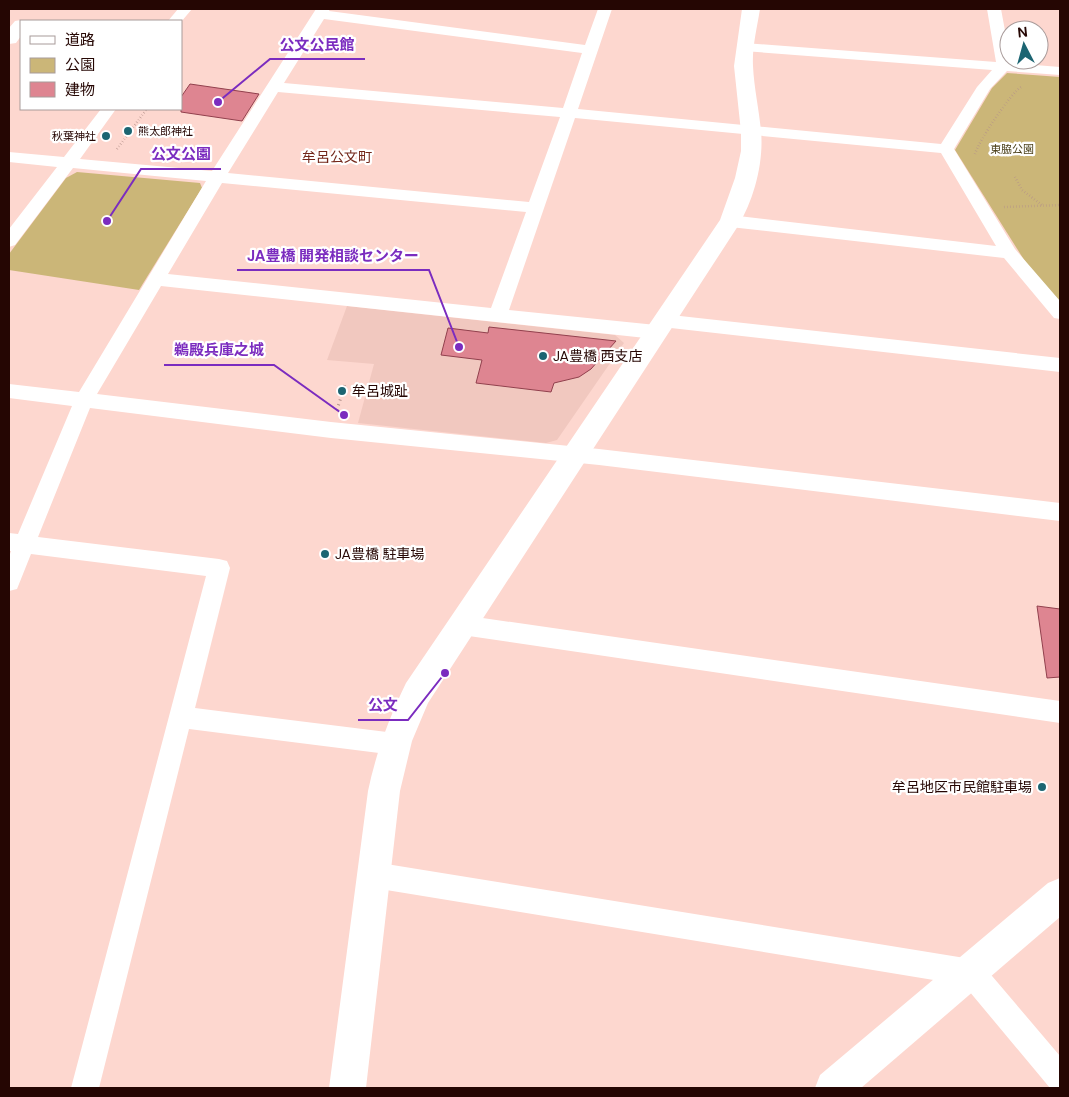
<svg xmlns="http://www.w3.org/2000/svg" width="1069" height="1097" font-family="'DM Sans','Noto Sans JP',sans-serif">
<rect width="100%" height="100%" fill="#fdd7cf"/>
<!-- built -->
<polygon fill="#f1c8bf" points="347,306 615,335 624,343 557,440 546,443 358,423 374,364 327,360"/>
<!-- green -->
<g fill="#cbb678">
<polygon points="1007,73 1060,77 1060,302 1026,263 955,150 992,88"/>
<polygon points="77,172 200,183 202,188 139,290 9,270 9,254 66,178"/>
</g>
<!-- building -->
<g fill="#de8591" stroke="#91404d">
<polygon points="190,84 259,94 242,121 181,112 181,97"/>
<polygon points="489,327 616,341 591,369 579,377 554,383 551,392 476,383 482,360 441,355 448,328 488,333"/>
<polygon points="1037,606 1060,609 1060,677 1047,678"/>
</g>
<g fill="none" stroke-linecap="round" stroke-linejoin="round">
<!-- path-far1 -->
<g stroke="#b4918a" stroke-width="2.5" stroke-dasharray="0.5 2.5" stroke-linecap="butt">
<polyline points="117,149 146,110"/>
<path d="M975,154C978,142 1011,93 1021,87"/>
<polyline points="1015,177 1022,190 1042,205"/>
<polyline points="1004,207 1060,205"/>
</g>
<!-- path -->
<polyline stroke="#b4918a" stroke-width="3" stroke-dasharray="1 4" stroke-linecap="butt" points="337,410 345,384"/>
<!-- street -->
<g fill="#fff" fill-rule="evenodd">
<polygon points="178,9 192,9 181,22 168,21"/>
<path d="M316,9H330L329,11L585,45L598,9H612L578,109L941,144L977,87L992,70L744,51L739,50L737,47L739,44L744,43L996,62L987,9H1001L1011,63L1060,67V75L1007,71L990,89L954,149L1015,249L1060,301V319L1054,318L1004,258L730,227L724,225L722,221L724,217L730,215L996,246L941,153L575,118L509,310L656,325L653,321L656,316L662,314L1060,358V372L662,327L664,332L661,337L655,339L161,286L97,394L331,422L599,449L1060,503V521L599,465L331,438L90,408L38,537L219,559L227,561L230,568L195,708L395,733L403,736L407,744L403,752L395,755L189,729L99,1088H71L206,576L31,554L17,589L9,591V557L11,551H9V533L18,534L72,406L9,398V384L79,392L206,181L73,168L15,245L9,247V229L57,167L9,162V152L64,157L101,109H116L80,159L212,171ZM324,19L582,53L563,108L284,83ZM278,92L560,117L529,202L228,173ZM222,183L526,212L491,308L168,274Z"/>
<polygon points="462,615 1060,701 1060,723 462,635 454,632 451,625 454,618"/>
<polygon points="374,862 971,959 981,963 1060,1056 1060,1088 1050,1088 964,985 374,888 365,884 361,875 365,866"/>
</g>
<!-- secondary -->
<g fill="#fff" fill-rule="evenodd">
<path d="M742,9H760C757,28 752,47 753,66C754,88 759,109 761,131C764,162 754,200 738,226L428,703L412,741L400,791L366,1088H329L368,791C376,753 389,718 406,683L720,220L735,178L741,151V132L734,66Z"/>
<polygon points="21,20 28,21 21,21 21,36 16,43 9,44 9,28 15,21"/>
<polygon points="1060,878 1060,917 861,1088 815,1088 820,1075 1048,883"/>
</g>
</g>
<!-- markers -->
<g fill="#1c6572" stroke="#fff" stroke-width="2">
<circle cx="128" cy="131" r="5"/>
<circle cx="106" cy="136" r="5"/>
<circle cx="543" cy="356" r="5"/>
<circle cx="342" cy="391" r="5"/>
<circle cx="325" cy="554" r="5"/>
<circle cx="1042" cy="787" r="5"/>
</g>
<g text-anchor="middle" dominant-baseline="central" stroke-width="4.5" stroke-linejoin="round" paint-order="stroke">
<!-- far-poi labels -->
<g font-size="11" fill="#250603" stroke="#fff" text-anchor="start">
<text x="138" y="131">熊太郎神社</text>
<text x="96" y="136" text-anchor="end">秋葉神社</text>
</g>
<!-- far-park labels -->
<g font-size="11" fill="#4b401b" stroke="#fff">
<text x="1012" y="149">東脇公園</text>
</g>
<!-- far-quarter labels -->
<g font-size="14" fill="#73271a" stroke="#fff">
<text x="337" y="157">牟呂公文町</text>
</g>
<!-- poi labels -->
<g font-size="14" fill="#250603" stroke="#fff" text-anchor="start">
<text x="553" y="356">JA豊橋 西支店</text>
<text x="352" y="391">牟呂城趾</text>
<text x="335" y="554">JA豊橋 駐車場</text>
<text x="1032" y="787" text-anchor="end">牟呂地区市民館駐車場</text>
</g>
</g>
<!-- callouts -->
<path fill="none" stroke="#7b2cbf" stroke-width="2" d="M218 102L270 59H365M107 221L141 169H221M459 347L429 270H237M344 415L274 365H164M445 673L408 720H358"/>
<g fill="#7b2cbf" stroke="#fff" stroke-width="2">
<circle cx="218" cy="102" r="5"/>
<circle cx="107" cy="221" r="5"/>
<circle cx="459" cy="347" r="5"/>
<circle cx="344" cy="415" r="5"/>
<circle cx="445" cy="673" r="5"/>
</g>
<g font-size="15" text-anchor="middle" font-weight="bold" fill="#7b2cbf" stroke="#fff" stroke-width="4.5" stroke-linejoin="round" paint-order="stroke">
<text x="317" y="50">公文公民館</text>
<text x="181" y="159">公文公園</text>
<text x="333" y="261">JA豊橋 開発相談センター</text>
<text x="219" y="355">鵜殿兵庫之城</text>
<text x="383" y="710">公文</text>
</g>
<!-- border -->
<rect width="1069" height="1097" fill="none" stroke="#250603" stroke-width="20"/>
<!-- legend -->
<rect x="20" y="20" width="162" height="90" fill="#ffffff" stroke="#a89b9a"/>
<rect x="30" y="36" width="25" height="8" fill="#ffffff" stroke="#a89b9a"/>
<text x="65" y="45" font-size="15" fill="#250603">道路</text>
<rect x="30" y="58" width="25" height="15" fill="#cbb678" stroke="#a89b9a"/>
<text x="65" y="70" font-size="15" fill="#250603">公園</text>
<rect x="30" y="82" width="25" height="15" fill="#de8591" stroke="#a89b9a"/>
<text x="65" y="95" font-size="15" fill="#250603">建物</text>
<!-- north arrow -->
<g transform="translate(1024 45) rotate(354)"><circle r="24" fill="#ffffff" stroke="#a89b9a"/>
<path d="M0-4L9 19L0 12L-9 19Z" fill="#1c6572"/>
<text y="-8" font-size="14" font-weight="bold" text-anchor="middle" fill="#250603">N</text>
</g>
</svg>
